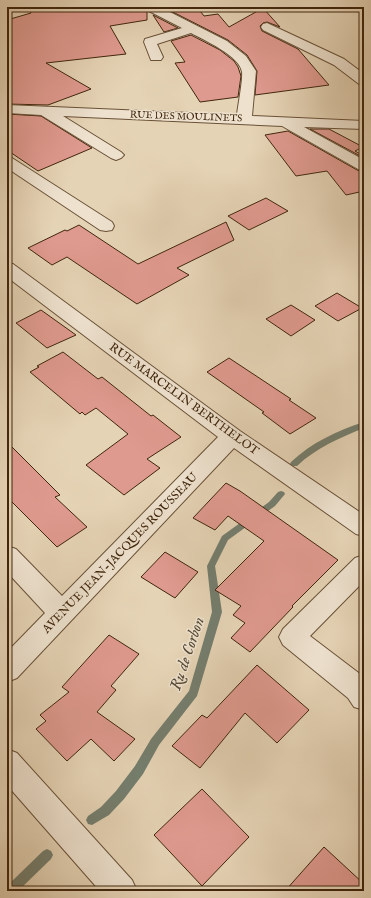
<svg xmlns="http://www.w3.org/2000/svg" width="371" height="898" font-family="'IM FELL English',serif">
<rect width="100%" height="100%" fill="#e5d3b5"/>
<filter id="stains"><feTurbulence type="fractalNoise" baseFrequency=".005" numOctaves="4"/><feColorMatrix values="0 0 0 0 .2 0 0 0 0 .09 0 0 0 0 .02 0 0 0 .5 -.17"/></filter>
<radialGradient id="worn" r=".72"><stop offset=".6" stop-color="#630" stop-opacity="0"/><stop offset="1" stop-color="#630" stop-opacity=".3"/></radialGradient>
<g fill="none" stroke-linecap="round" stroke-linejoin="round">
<!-- stream -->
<g fill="#747e6e" fill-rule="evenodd">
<path d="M364,422V428C339,438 316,448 297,466H291L290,464L291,462C311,443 338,430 364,422Z"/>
<polygon points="281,491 284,492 285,494 275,506 228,540 215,566 222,612 197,696 159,745 143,774 124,799 109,815 92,825 88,824 86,820 88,816 101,807 116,791 135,766 151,739 189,691 212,612 207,566 222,536 269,502 278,492"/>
<polygon points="47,849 51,851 53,855 51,859 18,891 7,891 7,886 43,851"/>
</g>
</g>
<!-- building -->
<g fill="#df9a8f" stroke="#40260d">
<polygon points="28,7 144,7 147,12 147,20 110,26 126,54 46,63 91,89 48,105 7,104 7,20 31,13"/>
<polygon points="163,7 197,7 204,16 218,14 229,27 263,8 280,27 267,22 263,23 260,26 262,31 298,49 329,85 255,95 257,71 247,55 228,40"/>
<polygon points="153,15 178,28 164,32"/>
<polygon points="191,35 220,50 234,61 238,67 241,76 238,97 200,102 175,63 185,62 171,41"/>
<polygon points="7,114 41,116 92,148 38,171 7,150"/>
<polygon points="310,129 329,129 363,147 355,151 364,156 364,158"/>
<polygon points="288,131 357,170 364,172 364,191 346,195 327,171 296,176 265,135"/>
<polygon points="266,198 288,211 249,230 228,216"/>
<polygon points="226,222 234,240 177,268 189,275 137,304 67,257 52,265 28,248 65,230 67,231 79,225 138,264"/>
<polygon points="337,293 362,308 338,321 315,306"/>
<polygon points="291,305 315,320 291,336 266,319"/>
<polygon points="41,310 76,335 47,348 16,323"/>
<polygon points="63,352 98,379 102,377 151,416 153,415 181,437 147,459 160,468 124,495 86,465 128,434 96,408 85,415 82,412 80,414 30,372 39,367 37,366"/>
<polygon points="229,358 291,399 289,400 316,418 290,434 262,413 264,412 207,372"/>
<polygon points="7,442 60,495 55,497 87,527 57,547 7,497"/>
<polygon points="226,483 240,491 338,560 292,606 293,607 250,652 231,638 245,623 233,615 241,606 215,590 264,541 228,516 215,530 193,518"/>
<polygon points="165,552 198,572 175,598 141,577"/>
<polygon points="109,635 139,654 111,686 116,690 97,712 135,739 114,761 91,739 67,761 36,729 46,721 40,715 69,692 62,687"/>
<polygon points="257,665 309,710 277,743 245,713 200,768 172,746 202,715 207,718"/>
<polygon points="202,789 249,837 202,886 154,835"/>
<polygon points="324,847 364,884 364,891 285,891"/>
</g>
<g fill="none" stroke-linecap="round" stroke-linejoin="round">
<defs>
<g id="minor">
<path d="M145,7H160L227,41L246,56L256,71L252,116L364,121V129L304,127L364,160V171L358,169L282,126L63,116L121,152L124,155L121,158L116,160L111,158L41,115L7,113V105L237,115C238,105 243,80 242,72C240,56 204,40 191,33L157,44L163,57L161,60H151L144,42L145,39L182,28L147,10Z"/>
<polygon points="267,23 344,59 364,74 364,85 359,84 334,65 263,30 261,27 263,24"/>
<polygon points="7,156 12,158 112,222 114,226 112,230 106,231 100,230 7,168"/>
<polygon points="7,263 13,264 240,431 364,515 364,536 356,534 234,448 17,678 7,682 7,652 45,613 7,572 7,546 16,549 62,596 218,437 7,277"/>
<polygon points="364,555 364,581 310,636 364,677 364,710 354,707 348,698 283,645 279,637 283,629 355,558"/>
<polygon points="7,749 17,753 132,880 137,891 100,891 7,785"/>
</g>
</defs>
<!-- minor casing -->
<use href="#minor" stroke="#695137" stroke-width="2"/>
<!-- minor -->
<use href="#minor" fill="#eee2cf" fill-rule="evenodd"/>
</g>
<g text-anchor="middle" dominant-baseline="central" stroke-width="3" stroke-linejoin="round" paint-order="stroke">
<!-- far-street labels -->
<g font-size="10" fill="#40260d" stroke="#eee2cf">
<text transform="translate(186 117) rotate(2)">RUE DES MOULINETS</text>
</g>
<!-- street labels -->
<g font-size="12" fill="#40260d" stroke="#eee2cf">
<text transform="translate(184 399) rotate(36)">RUE MARCELIN BERTHELOT</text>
<text transform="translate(120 553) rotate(-46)">AVENUE JEAN-JACQUES ROUSSEAU</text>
</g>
<!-- near-water labels -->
<g font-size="16" font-style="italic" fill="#564a35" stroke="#eee2cf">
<text transform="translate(188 654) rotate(-71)">Ru de Corbon</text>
</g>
</g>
<!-- margin -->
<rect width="371" height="898" fill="none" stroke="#e5d3b5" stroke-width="24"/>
<rect x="8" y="8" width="355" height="882" fill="none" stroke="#40260d" stroke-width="2"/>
<rect x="12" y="12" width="347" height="874" fill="none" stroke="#40260d"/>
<rect width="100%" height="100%" filter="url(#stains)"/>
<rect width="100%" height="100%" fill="url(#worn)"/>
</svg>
